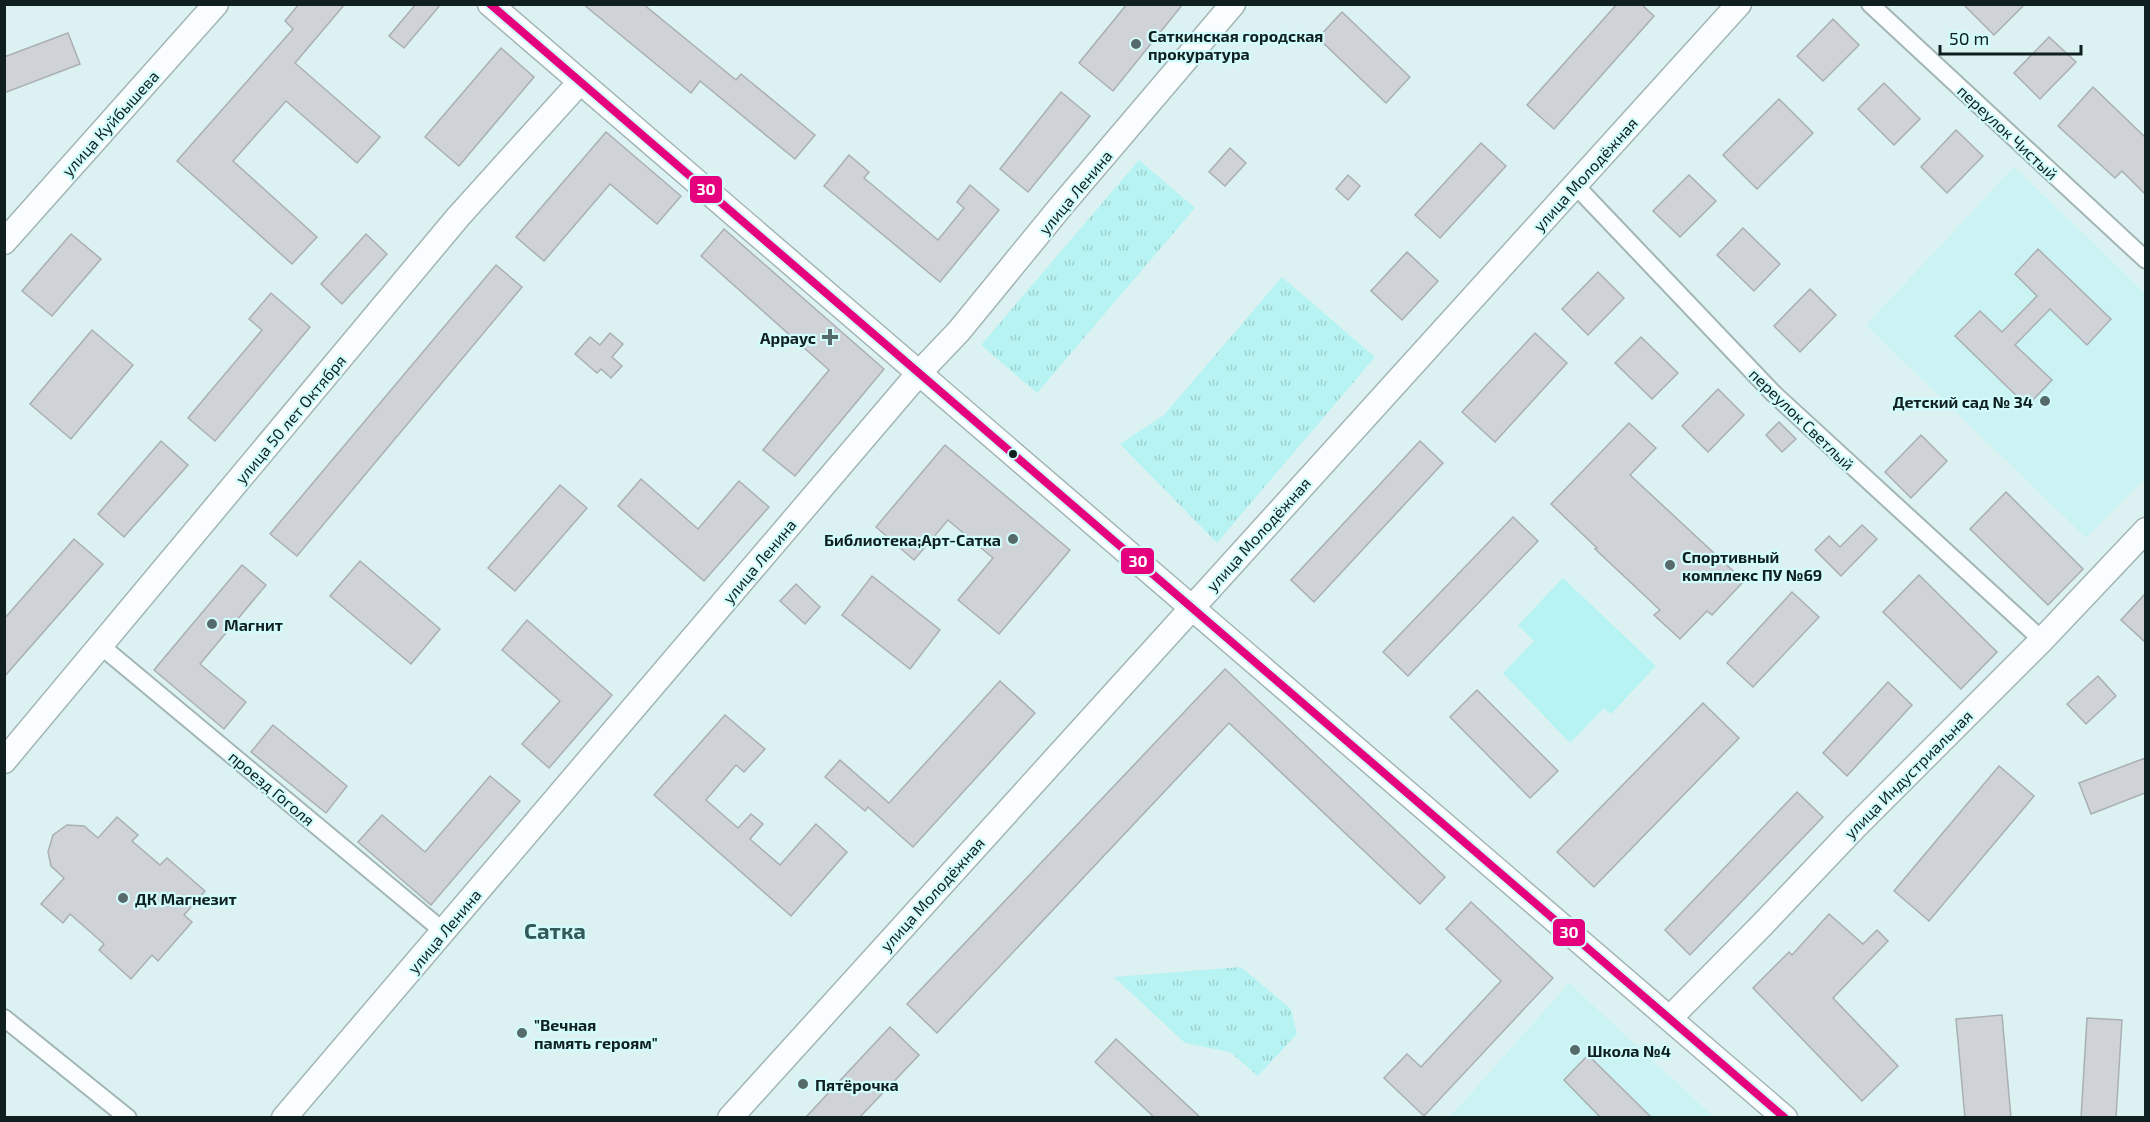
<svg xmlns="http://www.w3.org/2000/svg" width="2150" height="1122" font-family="'Exo 2',sans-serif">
<defs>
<pattern id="park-tufts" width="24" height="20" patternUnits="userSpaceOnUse" patternTransform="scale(1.5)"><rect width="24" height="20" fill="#b7f3f2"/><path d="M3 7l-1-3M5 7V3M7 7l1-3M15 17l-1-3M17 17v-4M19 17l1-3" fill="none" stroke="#9cd0cf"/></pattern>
</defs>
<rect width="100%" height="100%" fill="#dcf2f2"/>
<!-- built -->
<g fill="#ccf3f3">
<polygon points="2014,167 2145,293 2145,478 2086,538 1866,325"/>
<polygon points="1569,983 1714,1117 1449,1118"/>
</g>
<!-- grass -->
<polygon fill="#b7f3f2" points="1563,578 1656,666 1611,714 1604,708 1570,743 1503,673 1534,641 1518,625"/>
<!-- park -->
<g fill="url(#park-tufts)">
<polygon points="1139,160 1195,208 1037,393 981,345"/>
<polygon points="1282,277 1375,357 1217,543 1120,444 1164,415"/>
<polygon points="1241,967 1291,1009 1297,1034 1258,1076 1230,1052 1185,1043 1114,977"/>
</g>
<!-- building -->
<g fill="#cfd3d8" stroke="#aaafb3" stroke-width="1.5">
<polygon points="299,4 345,4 295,63 380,137 357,163 286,101 233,161 317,237 292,264 177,161 293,29 285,21"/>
<polygon points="416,4 441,4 404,48 389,36"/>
<polygon points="583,4 643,4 736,80 741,74 815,135 795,159 700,81 691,93"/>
<polygon points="1127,4 1183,4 1113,91 1079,63"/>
<polygon points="1617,4 1641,4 1654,16 1554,129 1527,105"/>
<polygon points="1963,4 2025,4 1994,35"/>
<polygon points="1342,12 1410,77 1386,103 1318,38"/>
<polygon points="1833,19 1859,45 1823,81 1797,56"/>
<polygon points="68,33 80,64 4,93 4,57"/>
<polygon points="2049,37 2076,62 2040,99 2014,73"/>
<polygon points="501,48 534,77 459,166 425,137"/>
<polygon points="1884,83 1920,119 1894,145 1858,109"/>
<polygon points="2093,87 2145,137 2145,194 2122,171 2115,178 2058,126"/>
<polygon points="1061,92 1090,116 1028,192 1000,169"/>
<polygon points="1779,99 1813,133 1757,189 1723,155"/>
<polygon points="1956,130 1983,156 1947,193 1921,167"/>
<polygon points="606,132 681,196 657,224 610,184 544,261 516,237"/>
<polygon points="1481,143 1506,166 1440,238 1415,215"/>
<polygon points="1230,148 1246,163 1225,186 1209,172"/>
<polygon points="849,155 869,172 864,178 938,240 964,208 957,202 970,185 999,210 940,282 824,186"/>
<polygon points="1348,175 1360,186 1348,200 1336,189"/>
<polygon points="1689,175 1716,201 1680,237 1653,211"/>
<polygon points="1743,228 1780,264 1754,291 1717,255"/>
<polygon points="724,229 884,369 795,476 763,450 829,370 701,256"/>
<polygon points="71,234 101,259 52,316 22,291"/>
<polygon points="366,234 387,254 342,304 321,284"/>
<polygon points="2038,249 2111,319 2087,345 2050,309 2015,345 2052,380 2027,406 1955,336 1980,311 2002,332 2037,296 2015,274"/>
<polygon points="1407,252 1438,281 1402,320 1371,291"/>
<polygon points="496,265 522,287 297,556 270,534"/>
<polygon points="1598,272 1624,298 1588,335 1562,309"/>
<polygon points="1810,289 1836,315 1800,352 1774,326"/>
<polygon points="271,293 310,327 215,441 188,418 262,330 249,319"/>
<polygon points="92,330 133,365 71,439 30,404"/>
<polygon points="610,333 623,344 612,357 622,366 611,378 601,369 597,373 575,354 590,337 600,345"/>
<polygon points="1535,333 1567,363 1495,442 1462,412"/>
<polygon points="1641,337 1678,373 1652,399 1615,363"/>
<polygon points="1718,389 1744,415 1708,452 1682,426"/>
<polygon points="1779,422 1796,439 1782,452 1766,435"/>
<polygon points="1629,423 1656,448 1630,475 1744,581 1712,615 1707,611 1680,639 1654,615 1660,610 1595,549 1597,548 1551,504"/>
<polygon points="1921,435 1947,461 1911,498 1885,472"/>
<polygon points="161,441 188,465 124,537 98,514"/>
<polygon points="1420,441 1443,463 1314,602 1291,580"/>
<polygon points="945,445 1070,550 999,634 958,600 993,558 948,520 914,560 876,527"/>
<polygon points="641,479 698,529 739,481 769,507 704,581 618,506"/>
<polygon points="560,485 587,508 515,591 488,568"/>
<polygon points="2006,492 2083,569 2048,605 1970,529"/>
<polygon points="1513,517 1538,541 1408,676 1383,652"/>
<polygon points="1862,525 1877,539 1841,576 1815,550 1829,536 1840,547"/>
<polygon points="74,539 103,564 4,677 4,619"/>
<polygon points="360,561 440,629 411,664 330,596"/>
<polygon points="242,565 266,585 200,664 246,702 224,729 154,670"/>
<polygon points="1919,575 1997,652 1961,689 1883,612"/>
<polygon points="872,576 940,630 910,669 842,615"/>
<polygon points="796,584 820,607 805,624 780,601"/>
<polygon points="1792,592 1819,617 1753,687 1727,663"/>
<polygon points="2145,594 2145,642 2121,620"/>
<polygon points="527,620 612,695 549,768 522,744 560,701 502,650"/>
<polygon points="1225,669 1445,877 1420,904 1229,723 937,1033 907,1004"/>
<polygon points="2098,676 2116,696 2086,724 2067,704"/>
<polygon points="1000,681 1035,713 913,847 868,807 865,811 825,777 840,760 889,803"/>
<polygon points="1888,682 1912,705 1847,776 1823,753"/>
<polygon points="1477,690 1558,771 1530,798 1450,717"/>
<polygon points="1703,703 1739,738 1594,887 1557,852"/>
<polygon points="725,715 765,749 744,772 736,765 706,800 738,828 751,814 763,824 750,839 780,865 816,824 847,852 791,916 654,795"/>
<polygon points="273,725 347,786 326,813 251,752"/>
<polygon points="2145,758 2145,793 2091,814 2079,783"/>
<polygon points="1999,766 2034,796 1929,921 1894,891"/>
<polygon points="490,776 520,801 431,905 358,842 382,815 425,852"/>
<polygon points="1797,792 1823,817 1690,955 1665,930"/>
<polygon points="117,817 138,835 132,841 160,865 167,858 205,891 184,915 192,922 158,961 152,955 131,979 99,950 104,944 70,914 63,923 41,904 64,878 51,866 48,852 53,835 67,825 84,826 98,838"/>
<polygon points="1471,902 1553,978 1424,1116 1384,1078 1407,1054 1421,1067 1501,981 1446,929"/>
<polygon points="1829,914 1863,944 1877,930 1888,941 1833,998 1898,1066 1862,1101 1753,988 1789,952 1792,955"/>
<polygon points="2002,1015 2011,1118 1965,1118 1956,1019"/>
<polygon points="2087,1018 2122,1020 2116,1118 2081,1118"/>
<polygon points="890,1027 919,1055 859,1118 805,1118"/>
<polygon points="1116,1039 1201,1118 1155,1118 1095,1062"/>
<polygon points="1588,1055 1652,1118 1601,1118 1564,1080"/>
</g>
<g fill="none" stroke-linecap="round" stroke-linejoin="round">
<defs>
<g id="street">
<polyline points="1870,4 2146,260"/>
<polyline points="1575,185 1774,394 2042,640"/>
<polyline points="101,646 443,931"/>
<polyline points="4,1018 128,1118"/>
</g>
<g id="secondary">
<polyline points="490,4 1785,1118"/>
<polyline points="4,242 216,4"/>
<polyline points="4,761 458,217 580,82"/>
<polyline points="1670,1018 1762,925 1856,826 2042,640 2146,530"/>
<polyline points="284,1118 919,373 959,331 1062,205 1233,4"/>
<polyline points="730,1118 1739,4"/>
</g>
</defs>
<!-- street casing -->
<use href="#street" stroke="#a3b5b5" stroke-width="20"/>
<!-- secondary casing -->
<use href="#secondary" stroke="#a3b5b5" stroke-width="27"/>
<!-- street -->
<use href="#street" stroke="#fafdfd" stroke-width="16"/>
<!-- secondary -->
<use href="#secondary" stroke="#fafdfd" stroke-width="24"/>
<defs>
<polyline id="bus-1" points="490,4 1785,1118"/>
</defs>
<!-- bus-1 casing -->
<use href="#bus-1" stroke="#d2fcfb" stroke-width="12"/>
<!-- bus-1 -->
<use href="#bus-1" stroke="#e5007d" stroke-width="8"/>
</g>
<!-- markers -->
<g fill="#576a6a" stroke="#d2fcfb" stroke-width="2">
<circle cx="1136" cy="44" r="6"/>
<path d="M827 328h6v6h6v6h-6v6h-6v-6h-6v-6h6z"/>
<circle cx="2045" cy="401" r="6"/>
<circle cx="1013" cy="539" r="6"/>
<circle cx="1670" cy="565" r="6"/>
<circle cx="212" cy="624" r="6"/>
<circle cx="123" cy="898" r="6"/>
<circle cx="522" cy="1033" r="6"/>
<circle cx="1575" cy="1050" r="6"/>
<circle cx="803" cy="1084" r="6"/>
</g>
<circle fill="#102020" stroke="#d2fcfb" stroke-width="2" cx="1013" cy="454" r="5"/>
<g text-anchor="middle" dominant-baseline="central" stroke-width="4.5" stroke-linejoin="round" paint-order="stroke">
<!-- poi labels -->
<g font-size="16" font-weight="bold" fill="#102020" stroke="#d2fcfb" text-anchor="start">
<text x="1148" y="35">Саткинская городская<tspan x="1148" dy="18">прокуратура</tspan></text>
<text x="816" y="337" text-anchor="end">Арраус</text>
<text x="2033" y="401" text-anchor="end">Детский сад № 34</text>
<text x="1001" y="539" text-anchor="end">Библиотека;Арт-Сатка</text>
<text x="1682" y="556">Спортивный<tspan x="1682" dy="18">комплекс ПУ №69</tspan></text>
<text x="224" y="624">Магнит</text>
<text x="135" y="898">ДК Магнезит</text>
<text x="534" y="1024">"Вечная<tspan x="534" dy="18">память героям"</tspan></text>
<text x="1587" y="1050">Школа №4</text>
<text x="815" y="1084">Пятёрочка</text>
</g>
<!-- street labels -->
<g font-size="16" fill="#102020" stroke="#d2fcfb">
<text transform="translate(110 123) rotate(-48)">улица Куйбышева</text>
<text transform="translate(2008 132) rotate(43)">переулок Чистый</text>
<text transform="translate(1585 174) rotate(-48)">улица Молодёжная</text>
<text transform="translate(1075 192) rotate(-50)">улица Ленина</text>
<text transform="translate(290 419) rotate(-50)">улица 50 лет Октября</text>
<text transform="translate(1802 419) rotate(44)">переулок Светлый</text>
<text transform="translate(1258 534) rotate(-48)">улица Молодёжная</text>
<text transform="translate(759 561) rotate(-50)">улица Ленина</text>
<text transform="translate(1908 774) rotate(-45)">улица Индустриальная</text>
<text transform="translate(272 788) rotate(40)">проезд Гоголя</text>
<text transform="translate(932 894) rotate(-48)">улица Молодёжная</text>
<text transform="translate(444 931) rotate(-50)">улица Ленина</text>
</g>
<!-- district labels -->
<g font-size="22" font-weight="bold" fill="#335a59" stroke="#d2fcfb">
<text x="555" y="930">Сатка</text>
</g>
</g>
<g stroke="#d2fcfb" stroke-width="2">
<rect x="689" y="175" width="34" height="29" rx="6" fill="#e5007d"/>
<rect x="1120" y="547" width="35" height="28" rx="6" fill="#e5007d"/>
<rect x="1552" y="918" width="34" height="29" rx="6" fill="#e5007d"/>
</g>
<g font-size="16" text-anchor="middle" font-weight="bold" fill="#fff">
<text x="706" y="195">30</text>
<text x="1138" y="567">30</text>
<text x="1569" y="938">30</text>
</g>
<!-- border -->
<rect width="2150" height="1122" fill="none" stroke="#102020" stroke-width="12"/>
<!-- scale -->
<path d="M1940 45v9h141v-9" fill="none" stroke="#102020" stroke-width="3"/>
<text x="1949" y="45" font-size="18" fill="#102020" stroke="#d2fcfb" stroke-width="4.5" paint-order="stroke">50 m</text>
</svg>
